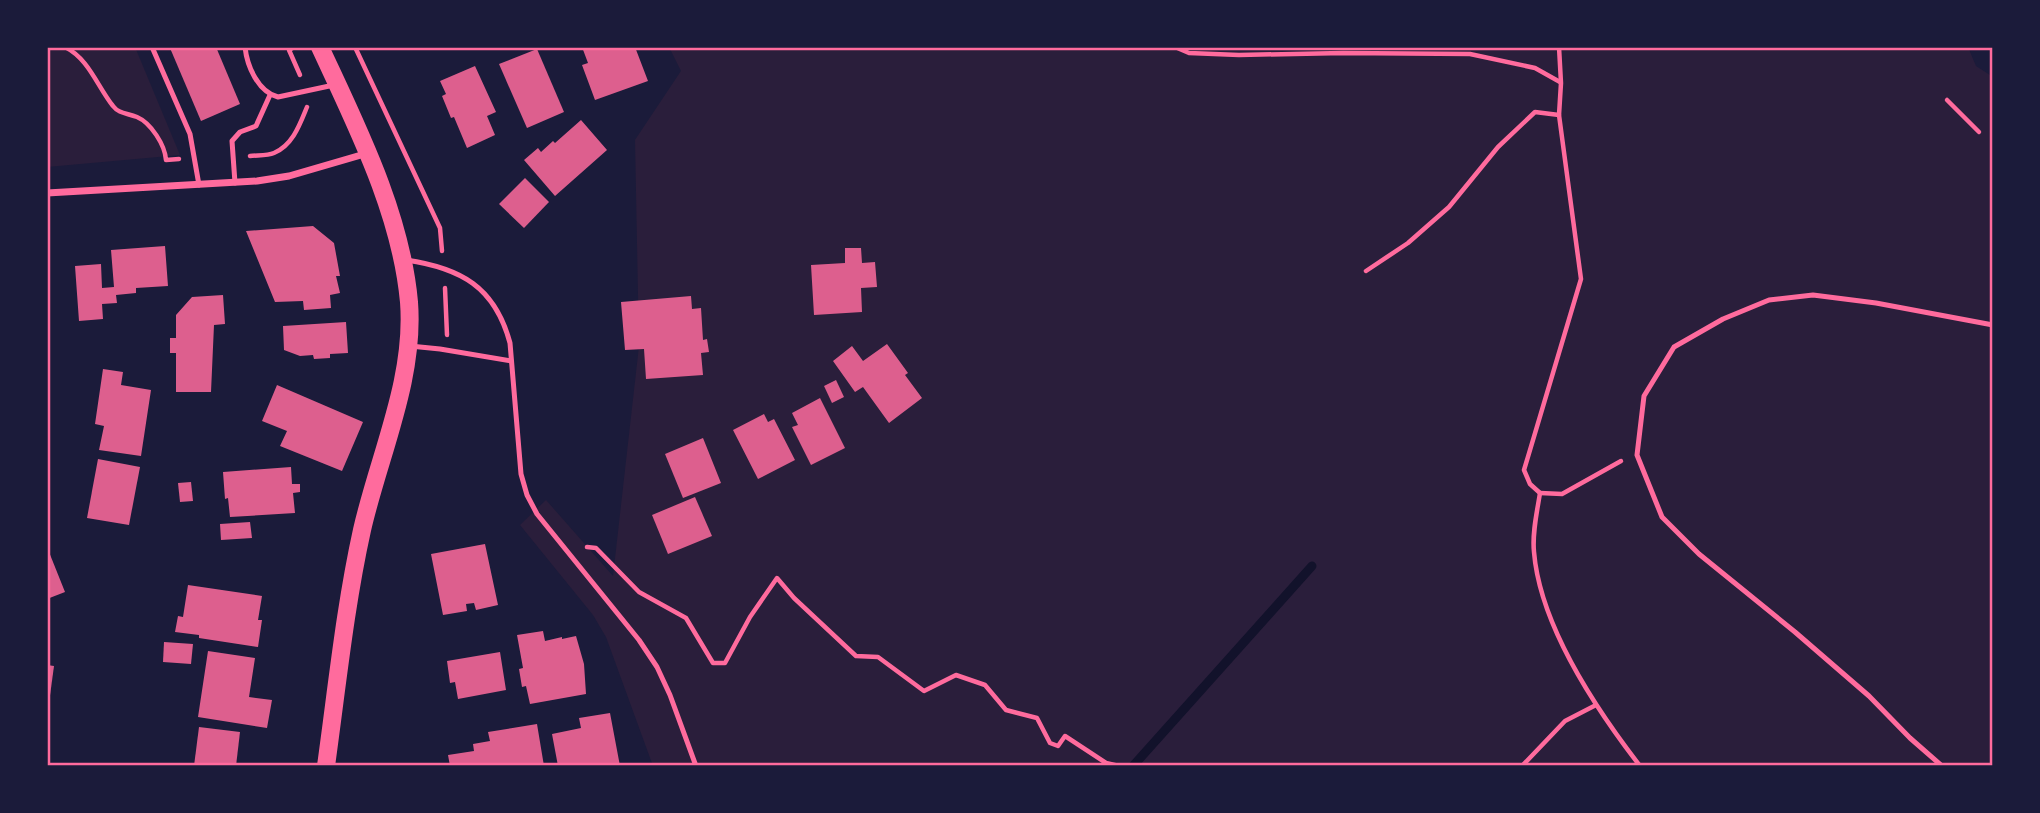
<svg xmlns="http://www.w3.org/2000/svg" width="2040" height="813" font-family="Merriweather,serif">
<rect width="100%" height="100%" fill="#1b1b3a"/>
<!-- green -->
<g fill="#2a1e3b">
<polygon points="47,47 135,47 180,155 47,167"/>
<polygon points="669,47 1968,47 1976,66 1993,77 1993,766 653,766 606,637 593,615 520,525 546,500 613,576 639,346 635,140 681,71"/>
</g>
<g fill="none" stroke-linecap="round" stroke-linejoin="round">
<!-- stream -->
<polyline stroke="#12122b" stroke-width="9" points="1133,766 1312,566"/>
</g>
<!-- building -->
<g fill="#dd5f8e">
<polygon points="173,47 216,47 240,104 201,121 170,48"/>
<polygon points="582,47 635,47 648,81 595,100 582,65 588,63"/>
<polygon points="537,49 564,112 527,128 499,64"/>
<polygon points="475,66 496,112 487,116 495,135 467,148 454,117 451,118 442,96 446,94 440,81"/>
<polygon points="581,120 607,150 555,196 524,160 538,148 541,152 553,141 555,143"/>
<polygon points="525,178 549,202 524,228 499,204"/>
<polygon points="313,226 334,243 340,276 336,276 340,293 330,295 331,308 304,310 303,301 275,302 246,231"/>
<polygon points="165,246 168,286 136,288 136,293 116,295 117,303 102,304 103,319 79,321 75,266 101,264 102,288 114,287 111,250"/>
<polygon points="845,248 861,248 862,263 875,262 877,287 861,288 862,312 814,315 811,265 845,263"/>
<polygon points="223,295 225,324 214,325 211,392 176,392 176,353 170,353 170,338 176,338 176,315 192,297"/>
<polygon points="691,296 692,309 701,308 703,340 707,339 709,352 701,353 703,375 646,379 644,349 625,350 621,302"/>
<polygon points="346,322 348,353 330,354 330,358 314,359 313,355 300,356 284,350 283,326"/>
<polygon points="887,344 908,373 905,375 922,398 889,423 863,387 855,392 833,361 852,346 863,361"/>
<polygon points="103,369 123,372 121,385 151,390 141,456 99,450 104,426 95,424"/>
<polygon points="836,380 844,397 832,403 824,386"/>
<polygon points="277,385 363,422 342,471 280,446 287,431 262,421"/>
<polygon points="820,398 845,448 811,465 792,427 798,425 792,413"/>
<polygon points="764,414 768,422 774,419 795,460 758,479 733,430"/>
<polygon points="703,438 721,483 683,498 665,454"/>
<polygon points="98,459 140,467 129,525 87,518"/>
<polygon points="291,467 292,484 300,484 300,492 293,493 295,513 230,517 228,498 225,499 223,472"/>
<polygon points="191,482 193,501 180,502 178,483"/>
<polygon points="695,497 712,536 668,554 652,515"/>
<polygon points="250,522 252,538 221,540 220,524"/>
<polygon points="485,544 498,605 476,610 474,603 466,604 467,611 443,615 431,554"/>
<polygon points="47,547 65,592 47,599"/>
<polygon points="188,585 262,596 258,620 262,620 258,647 199,638 199,635 175,632 178,616 183,617"/>
<polygon points="543,631 545,641 562,637 562,639 576,636 584,664 586,694 530,704 526,686 522,687 519,669 523,668 517,635"/>
<polygon points="164,642 193,644 191,664 163,662"/>
<polygon points="208,651 255,658 249,697 272,700 267,728 198,717"/>
<polygon points="500,652 506,690 458,699 455,682 450,683 447,661"/>
<polygon points="47,665 54,666 49,703 47,703"/>
<polygon points="610,713 620,766 558,766 552,734 581,728 579,718"/>
<polygon points="537,724 544,766 450,766 448,755 474,751 473,744 490,741 488,732"/>
<polygon points="199,727 240,732 236,766 194,766"/>
</g>
<g fill="none" stroke-linecap="round" stroke-linejoin="round">
<!-- path -->
<g stroke="#ff6b9d" stroke-width="4.5">
<path d="M65,47C89,59 97,86 113,106C119,114 127,113 137,117C151,123 165,145 166,160L179,159"/>
<polyline points="294,47 289,50 300,75"/>
<polyline points="355,47 440,228 442,251"/>
<polyline points="1175,47 1189,53 1239,55 1343,53 1470,54 1535,68 1560,82"/>
<polyline points="1947,100 1979,132"/>
<path d="M250,156C257,155 267,156 274,153C293,145 300,124 307,107"/>
<polyline points="1366,271 1408,243 1449,207 1498,147 1535,112 1559,115"/>
<polyline points="445,288 447,335"/>
<polyline points="1540,493 1530,484 1524,470 1581,279 1559,115 1561,83 1559,47"/>
<path d="M1540,493C1537,512 1532,533 1534,552C1540,625 1596,709 1640,766"/>
<polyline points="1540,493 1562,494 1621,461"/>
<polyline points="587,547 596,548 639,592 686,618 713,663 725,663 750,617 777,578 794,598 856,656 878,657 924,691 956,675 985,685 1006,710 1037,718 1050,743 1058,746 1065,736 1106,763 1119,766"/>
<polyline points="1522,766 1565,721 1596,705"/>
</g>
<!-- service -->
<g stroke="#ff6b9d" stroke-width="5">
<polyline points="152,47 190,134 199,185"/>
<path d="M245,47C247,66 258,92 278,97L334,85"/>
<polyline points="235,183 232,141 240,132 256,126 270,95"/>
<path d="M406,260C461,268 495,287 510,343L521,474L527,495L537,514L639,640L657,667L670,695L696,766"/>
<polyline points="410,346 440,349 511,361"/>
<polyline points="1942,766 1910,738 1869,696 1795,632 1699,554 1662,517 1637,455 1644,396 1674,347 1723,319 1769,300 1813,295 1876,303 1993,325"/>
</g>
<!-- minor -->
<polyline stroke="#ff6b9d" stroke-width="7" points="47,193 257,181 289,176 368,153"/>
<!-- primary -->
<path stroke="#ff6b9d" stroke-width="18" d="M320,47C357,127 401,213 409,302C415,380 379,455 362,530C345,607 337,687 326,766"/>
</g>
<!-- border -->
<rect width="2040" height="813" fill="none" stroke="#1b1b3a" stroke-width="98"/>
<rect x="49" y="49" width="1942" height="715" fill="none" stroke="#ff6b9d" stroke-width="2.5"/>
</svg>
